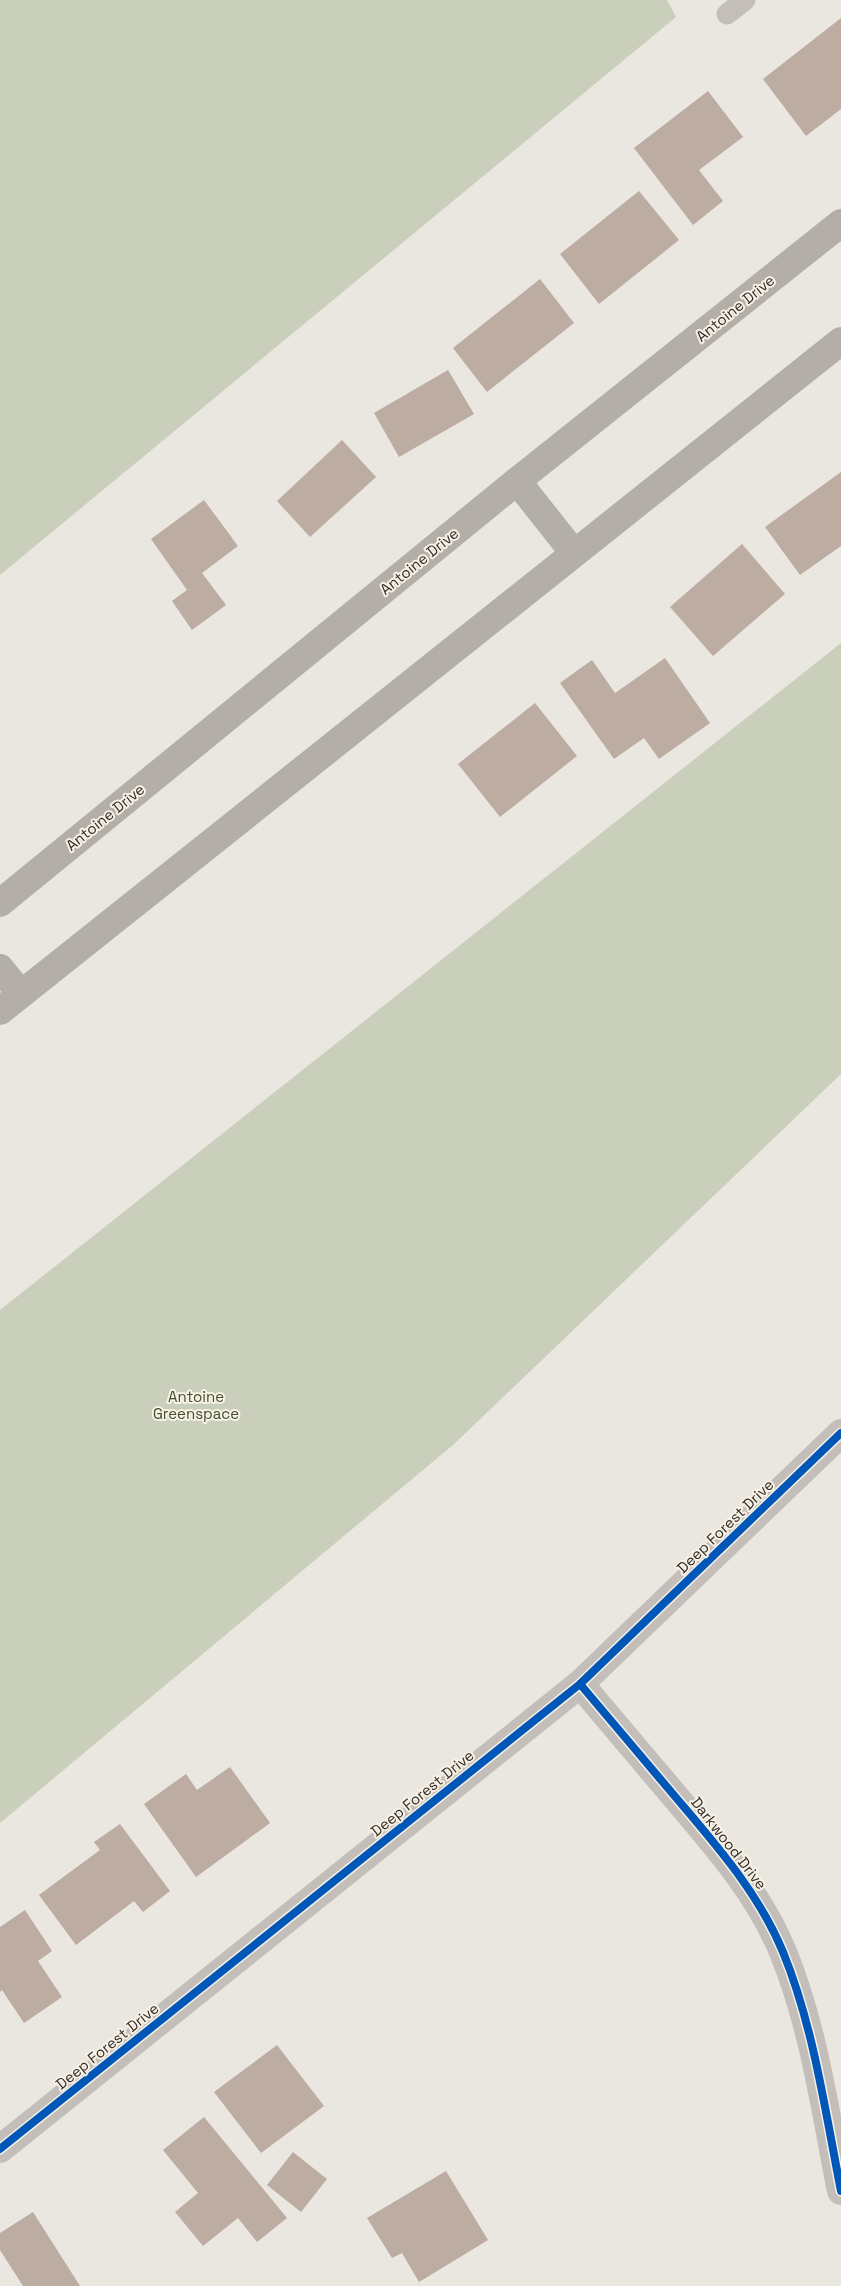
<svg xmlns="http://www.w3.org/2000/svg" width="841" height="2286" font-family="'Space Grotesk',sans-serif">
<rect width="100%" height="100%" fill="#eae6e0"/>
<!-- green -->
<g fill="#cacfbb">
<polygon points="0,0 667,0 676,17 0,575"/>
<polygon points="841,643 841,1074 453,1445 0,1823 0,1310"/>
</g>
<!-- building -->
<g fill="#bcaca2">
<polygon points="841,18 841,109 806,136 763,79"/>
<polygon points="708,91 743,137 699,170 723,201 693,225 634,148"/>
<polygon points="639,191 679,240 599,304 560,254"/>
<polygon points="540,279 574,323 487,392 453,348"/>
<polygon points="448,370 474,414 399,457 374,413"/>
<polygon points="342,440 376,477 310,537 277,501"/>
<polygon points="841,472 841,546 800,575 765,527"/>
<polygon points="204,500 238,546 202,573 226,605 192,630 172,601 187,590 151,539"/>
<polygon points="742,544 785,594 713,656 670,607"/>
<polygon points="665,658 710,723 659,759 644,738 614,759 560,683 592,660 615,693"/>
<polygon points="535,703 577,756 500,817 458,764"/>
<polygon points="230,1767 270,1823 196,1877 144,1804 186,1774 197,1790"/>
<polygon points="120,1824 170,1891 143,1912 134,1901 76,1945 39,1895 100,1850 94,1842"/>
<polygon points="25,1910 52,1951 38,1961 62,1997 24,2023 2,1990 0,1992 0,1927"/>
<polygon points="277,2045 324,2106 261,2153 214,2092"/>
<polygon points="204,2117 287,2218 257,2242 238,2218 203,2246 175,2212 198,2193 163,2150"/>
<polygon points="293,2152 327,2179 301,2212 267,2185"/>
<polygon points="446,2171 488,2240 419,2282 402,2253 392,2258 367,2218"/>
<polygon points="33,2212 80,2286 23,2286 0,2250 0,2233"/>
</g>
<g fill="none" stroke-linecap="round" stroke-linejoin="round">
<!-- lane -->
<polyline stroke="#c3beb9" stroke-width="21" points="727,14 745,0"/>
<!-- street -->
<g stroke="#c3beb9" stroke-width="28">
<path d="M580,1684C613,1723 645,1761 678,1800C718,1847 759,1894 783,1952C814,2028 825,2111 841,2191"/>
<polyline points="0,2149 580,1684 841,1433"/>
</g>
<!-- secondary -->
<g stroke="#b4aea9" stroke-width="28">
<polyline points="517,481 574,553"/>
<polyline points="0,903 517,481 841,223"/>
<polyline points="0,968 21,994"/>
<polyline points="0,1011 841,341"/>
</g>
<defs>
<g id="cycleway">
<path d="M580,1684C613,1723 645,1761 678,1800C718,1847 759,1894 783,1952C814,2028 825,2111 841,2191"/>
<polyline points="0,2149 580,1684 841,1433"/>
</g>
</defs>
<!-- cycleway casing -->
<use href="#cycleway" stroke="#f7f1e6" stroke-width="11"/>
<!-- cycleway -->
<use href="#cycleway" stroke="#0057b8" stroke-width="8"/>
</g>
<g text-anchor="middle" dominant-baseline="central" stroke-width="4" stroke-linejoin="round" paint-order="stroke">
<!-- street labels -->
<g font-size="15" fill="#332c27" stroke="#f7f1e6">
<text transform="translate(735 308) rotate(-39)">Antoine Drive</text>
<text transform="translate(419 561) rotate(-39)">Antoine Drive</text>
<text transform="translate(105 817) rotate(-39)">Antoine Drive</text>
<text transform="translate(725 1526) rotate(-44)">Deep Forest Drive</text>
<text transform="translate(422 1793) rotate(-39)">Deep Forest Drive</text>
<text transform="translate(729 1843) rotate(52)">Darkwood Drive</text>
<text transform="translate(107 2046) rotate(-39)">Deep Forest Drive</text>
</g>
<!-- park labels -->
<g font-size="15" fill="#414f2d" stroke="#f7f1e6">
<text x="196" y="1396">Antoine<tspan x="196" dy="17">Greenspace</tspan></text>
</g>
</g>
</svg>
